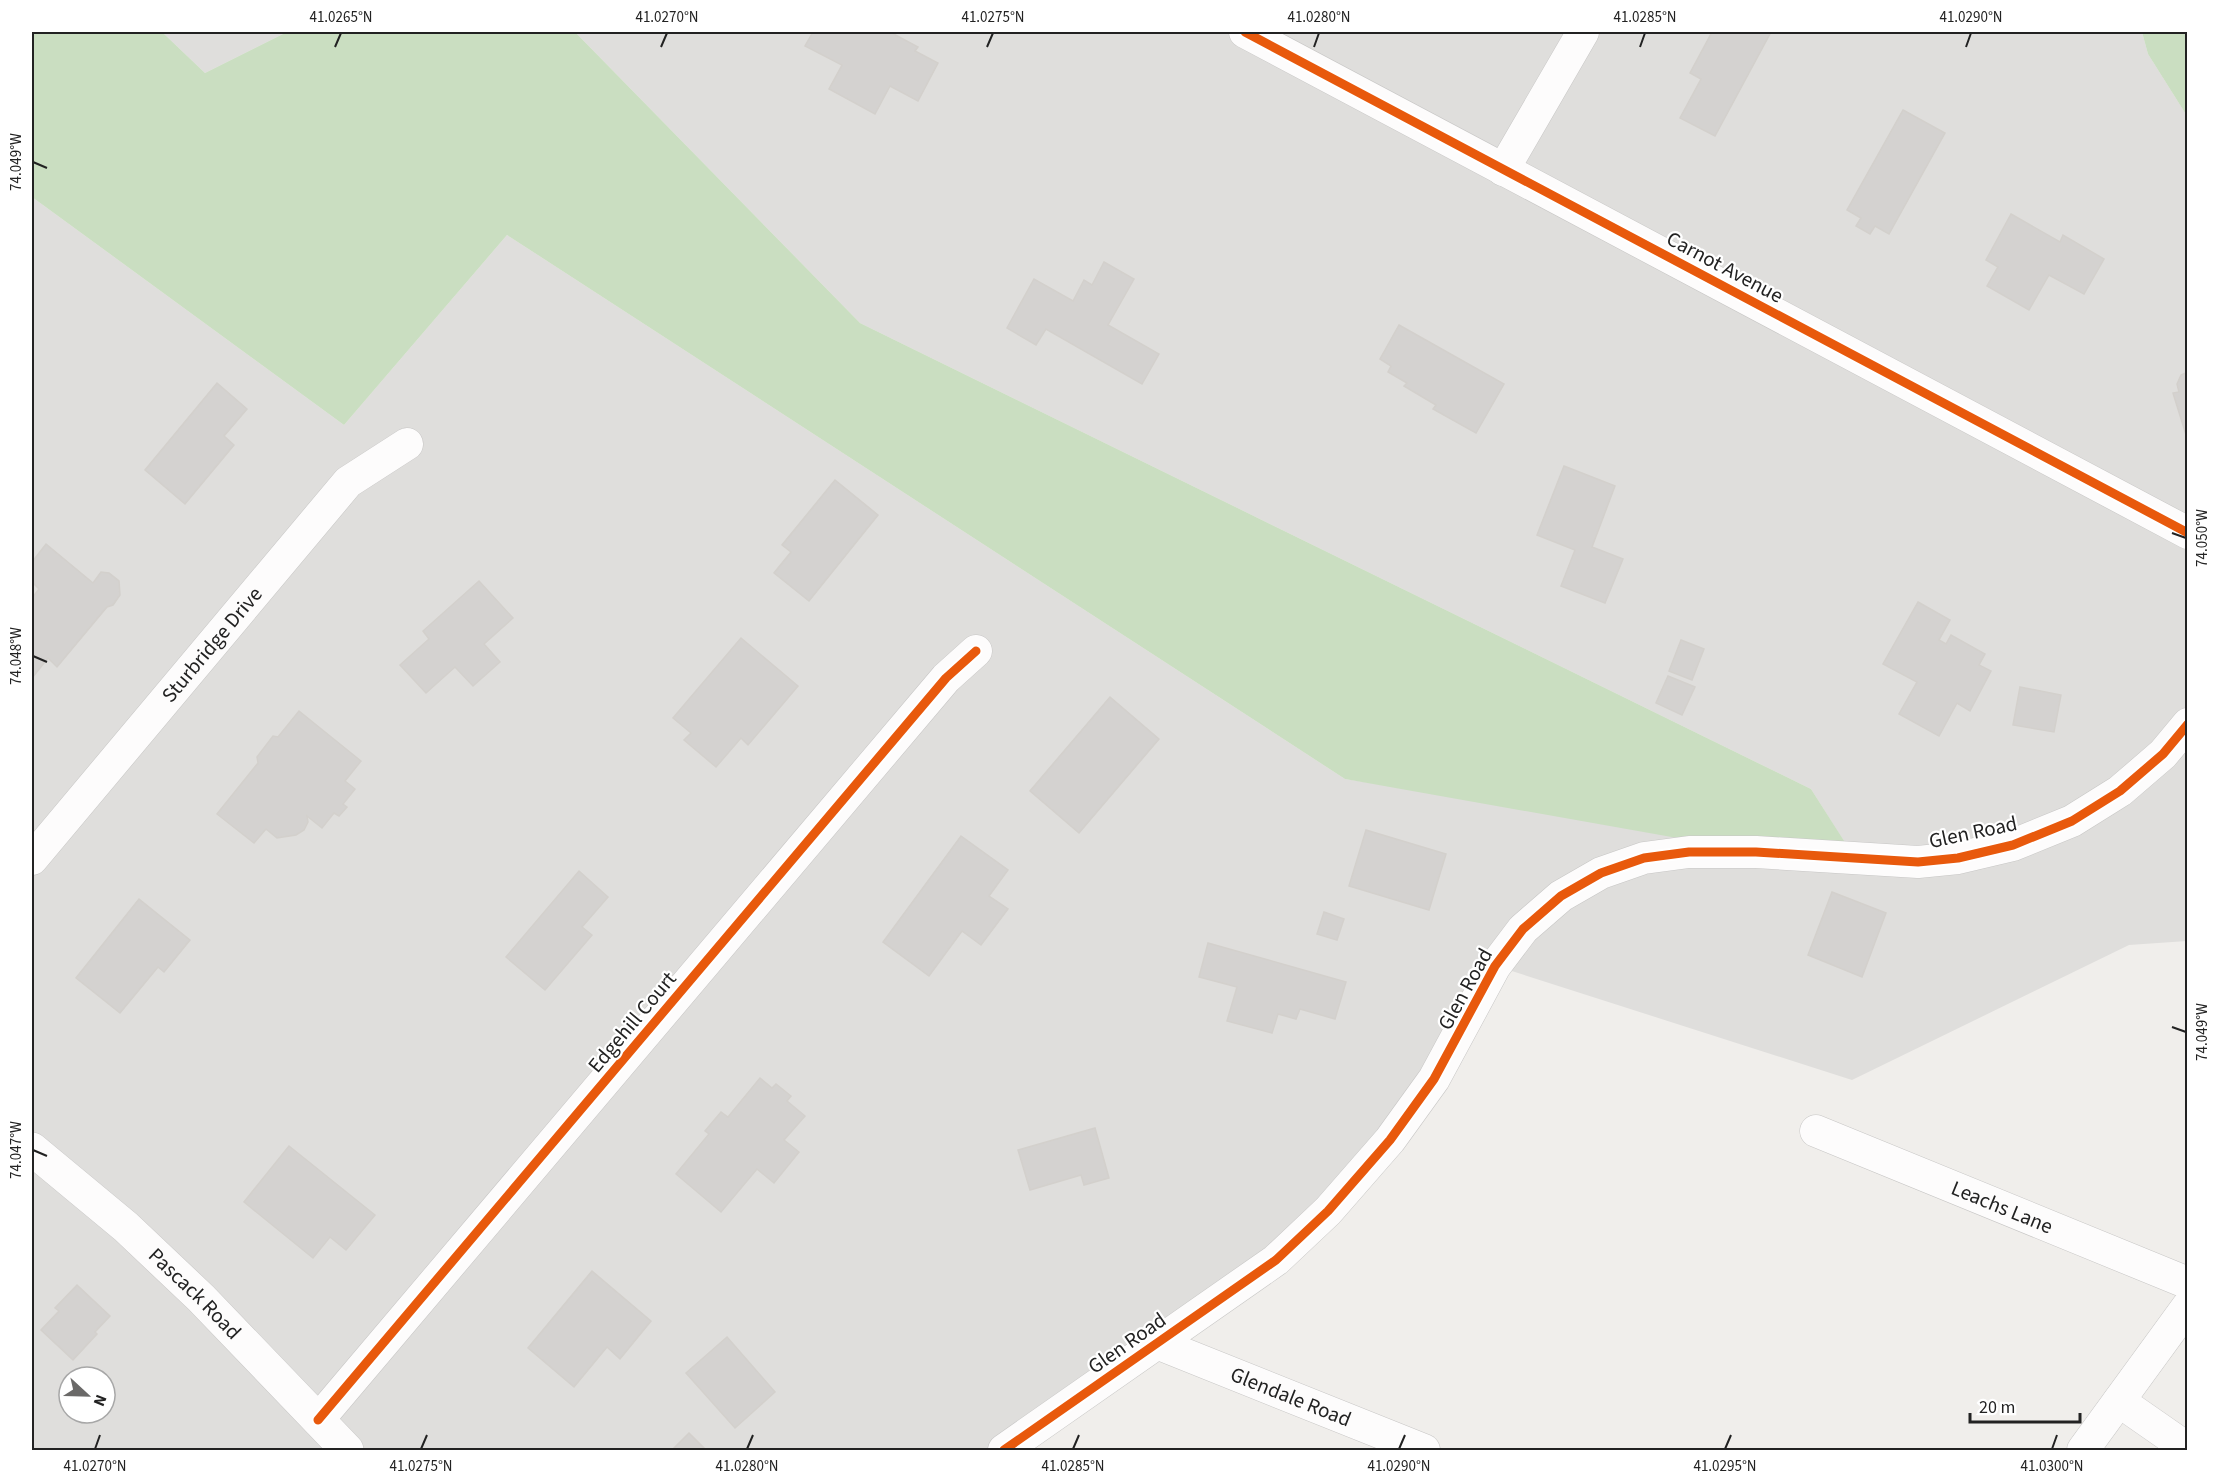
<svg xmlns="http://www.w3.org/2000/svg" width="2219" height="1482" font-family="'Source Sans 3',sans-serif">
<rect width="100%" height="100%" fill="#f0eeeb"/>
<!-- residential -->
<g fill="#dfdedc" fill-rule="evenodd">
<polygon points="162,32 287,32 205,73"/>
<path d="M575,32H2142L2148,54L2187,116V941L2129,945L1852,1080L1496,966L1328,1211L1004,1450H32V197L344,425L507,235L1345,779L1854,857L1811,789L860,323ZM69,1377H105V1413H69Z"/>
</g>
<!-- forest -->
<g fill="#cadec1">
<polygon points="32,32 162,32 205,73 287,32 575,32 860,323 1811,789 1855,858 1756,852 1345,779 507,235 344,425 32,197"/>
<polygon points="2142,32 2187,32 2187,116 2148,54"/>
</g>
<!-- building -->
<g fill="#d4d2d0" stroke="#d3d0cc" stroke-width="1.5">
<polygon points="813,32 890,32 918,47 915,51 938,63 918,101 890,86 875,114 829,89 842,65 805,46"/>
<polygon points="1712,32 1771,32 1715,136 1680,118 1701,79 1690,73"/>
<polygon points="1903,110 1945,133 1889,234 1875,226 1870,234 1856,226 1861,218 1847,210"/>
<polygon points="2011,214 2060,242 2063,235 2104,259 2084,294 2049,275 2029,310 1987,286 1998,267 1986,260"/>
<polygon points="1104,262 1134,279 1108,325 1159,354 1142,384 1046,329 1036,345 1007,328 1034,279 1073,301 1084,280 1092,285"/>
<polygon points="1399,325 1504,384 1476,433 1433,409 1436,405 1404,386 1407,383 1388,372 1391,366 1380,359"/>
<polygon points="2188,372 2188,438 2187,438 2173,393 2179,392 2177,384 2181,375"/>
<polygon points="217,383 247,409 224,436 234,445 185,504 145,470"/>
<polygon points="1564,466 1615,486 1592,547 1623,559 1605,603 1561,586 1575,550 1537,535"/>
<polygon points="835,480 878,515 809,601 774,573 791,552 782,545"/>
<polygon points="46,544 93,583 101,572 109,573 119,581 120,595 113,605 107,607 57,667 48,658 32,678 32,598 39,589 32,582 32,562"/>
<polygon points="479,581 513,618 484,644 500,662 473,686 455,667 426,693 400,665 429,639 423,631"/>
<polygon points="1918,602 1950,620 1939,640 1946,644 1951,635 1985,654 1979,665 1991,671 1970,711 1957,703 1939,736 1899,714 1917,682 1883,664"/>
<polygon points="741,638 798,686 748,745 741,738 716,767 684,740 691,733 673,718"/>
<polygon points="1681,640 1704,649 1692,680 1669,671"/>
<polygon points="1668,676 1695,687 1682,715 1656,703"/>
<polygon points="2020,687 2061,695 2054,732 2013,725"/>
<polygon points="1110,697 1159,739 1079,833 1030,791"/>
<polygon points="299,711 361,761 345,781 355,789 343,804 347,807 339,816 334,813 322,828 307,816 308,822 304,830 296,835 277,838 266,829 254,843 217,814 258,763 257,757 273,736 278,737"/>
<polygon points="1366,830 1446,854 1429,910 1349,886"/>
<polygon points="961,836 1008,870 989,896 1008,909 981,945 962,931 929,976 883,942"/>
<polygon points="579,871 608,897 582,927 592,935 545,990 506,957"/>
<polygon points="1832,892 1886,913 1862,977 1808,955"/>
<polygon points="139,899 190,940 164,972 158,967 120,1013 76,978"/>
<polygon points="1324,912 1344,919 1337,940 1317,934"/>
<polygon points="1208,943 1346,982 1335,1019 1300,1009 1296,1019 1278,1014 1272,1033 1227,1021 1237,987 1199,977"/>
<polygon points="760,1078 772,1088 776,1084 791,1096 787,1101 805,1116 784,1140 799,1152 774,1183 757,1169 721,1212 676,1174 709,1134 705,1131 721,1112 728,1117"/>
<polygon points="1095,1128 1109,1178 1084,1185 1081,1175 1030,1190 1018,1150"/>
<polygon points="289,1146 375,1215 346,1250 330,1237 313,1258 244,1202"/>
<polygon points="592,1271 651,1321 620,1359 607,1347 574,1387 528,1348"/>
<polygon points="77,1285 110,1316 95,1332 97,1334 73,1360 41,1330 59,1311 55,1308"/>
<polygon points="727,1337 775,1392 735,1428 686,1373"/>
<polygon points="689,1433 706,1450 672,1450"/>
</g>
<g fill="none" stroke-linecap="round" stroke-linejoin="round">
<defs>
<g id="minor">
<polyline points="1245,32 2188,533"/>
<polyline points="1503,170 1583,32"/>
<path id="s1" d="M32,859L348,482L407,444"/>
<path id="s2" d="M1816,1131L2188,1283"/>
<path id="s3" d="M1159,1344L1424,1450"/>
<polyline points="2119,1401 2188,1449"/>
<polyline points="318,1420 946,678 976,651"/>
<polyline points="1004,1450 1276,1260 1328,1211 1390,1140 1434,1079 1495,966 1523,929 1561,896 1601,873 1644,858 1689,852 1756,852 1918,862 1958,858 2013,845 2072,821 2120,791 2163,754 2188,724"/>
<polyline points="2083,1450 2188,1306"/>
</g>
<g id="tertiary">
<path id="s4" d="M32,1149L126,1227L201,1298L347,1450"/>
</g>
</defs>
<!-- minor casing -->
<use href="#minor" stroke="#c7c6c5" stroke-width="33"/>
<!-- tertiary casing -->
<use href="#tertiary" stroke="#c7c6c5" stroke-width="34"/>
<!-- minor -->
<use href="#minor" stroke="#fdfcfc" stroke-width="32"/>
<!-- tertiary -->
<use href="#tertiary" stroke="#fdfcfc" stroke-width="33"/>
<defs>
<g id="cycleway">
<polyline points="1245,32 2188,533"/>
<polyline points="318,1420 946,678 976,651"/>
<polyline points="1004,1450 1276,1260 1328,1211 1390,1140 1434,1079 1495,966 1523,929 1561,896 1601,873 1644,858 1689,852 1756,852 1918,862 1958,858 2013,845 2072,821 2120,791 2163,754 2188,724"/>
</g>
</defs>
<!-- cycleway casing -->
<use href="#cycleway" stroke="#fff" stroke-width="13"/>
<!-- cycleway -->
<use href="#cycleway" stroke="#e8590c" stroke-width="9"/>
</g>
<!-- ticks -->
<path fill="none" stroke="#222" stroke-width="2" d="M335,47L341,33M661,47L667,33M987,47L993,33M1314,47L1319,33M1640,47L1645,33M1966,47L1971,33M33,162L47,168M2172,533L2186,538M33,656L47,662M2172,1027L2186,1032M33,1150L47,1156M95,1449L100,1435M421,1449L427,1435M747,1449L753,1435M1073,1449L1079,1435M1399,1449L1405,1435M1725,1449L1731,1435M2052,1449L2057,1435"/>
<g text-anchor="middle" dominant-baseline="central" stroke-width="4.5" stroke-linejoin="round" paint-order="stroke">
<!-- street labels -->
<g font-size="21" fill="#222" stroke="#fff">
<text transform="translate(1725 267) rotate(28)">Carnot Avenue</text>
<text stroke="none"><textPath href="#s1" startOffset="280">Sturbridge Drive</textPath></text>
<text transform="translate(1973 832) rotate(-12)">Glen Road</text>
<text transform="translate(1465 989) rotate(-61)">Glen Road</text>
<text transform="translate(632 1022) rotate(-50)">Edgehill Court</text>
<text stroke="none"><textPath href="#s2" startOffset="201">Leachs Lane</textPath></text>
<text stroke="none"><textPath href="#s4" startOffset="218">Pascack Road</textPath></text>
<text transform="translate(1127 1343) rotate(-35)">Glen Road</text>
<text stroke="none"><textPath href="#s3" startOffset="142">Glendale Road</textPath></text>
</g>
</g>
<!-- border -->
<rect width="2219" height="1482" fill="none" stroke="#ffffff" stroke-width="66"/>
<!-- north arrow -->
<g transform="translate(87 1395) rotate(112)"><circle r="28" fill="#ffffff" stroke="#a7a7a7" stroke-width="1.5"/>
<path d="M0-4.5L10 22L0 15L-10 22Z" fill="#6a6968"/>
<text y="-9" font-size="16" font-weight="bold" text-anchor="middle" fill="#222222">N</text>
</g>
<!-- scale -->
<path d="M1970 1413v9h110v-9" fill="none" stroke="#222222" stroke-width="3"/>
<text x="1979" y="1413" font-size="18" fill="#222222" stroke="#ffffff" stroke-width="4.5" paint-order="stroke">20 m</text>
<rect x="33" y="33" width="2153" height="1416" fill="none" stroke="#222" stroke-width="2"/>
<g font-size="15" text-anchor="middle" fill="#222">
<text x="341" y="22">41.0265°N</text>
<text x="667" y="22">41.0270°N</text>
<text x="993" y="22">41.0275°N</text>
<text x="1319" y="22">41.0280°N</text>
<text x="1645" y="22">41.0285°N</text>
<text x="1971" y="22">41.0290°N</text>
<text transform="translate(16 162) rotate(-90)" y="5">74.049°W</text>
<text transform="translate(2202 538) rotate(-90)" y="5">74.050°W</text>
<text transform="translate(16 656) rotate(-90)" y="5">74.048°W</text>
<text transform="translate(2202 1032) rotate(-90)" y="5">74.049°W</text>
<text transform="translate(16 1150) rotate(-90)" y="5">74.047°W</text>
<text x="95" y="1471">41.0270°N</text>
<text x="421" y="1471">41.0275°N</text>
<text x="747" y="1471">41.0280°N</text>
<text x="1073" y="1471">41.0285°N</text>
<text x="1399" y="1471">41.0290°N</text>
<text x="1725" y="1471">41.0295°N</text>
<text x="2052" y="1471">41.0300°N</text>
</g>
</svg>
